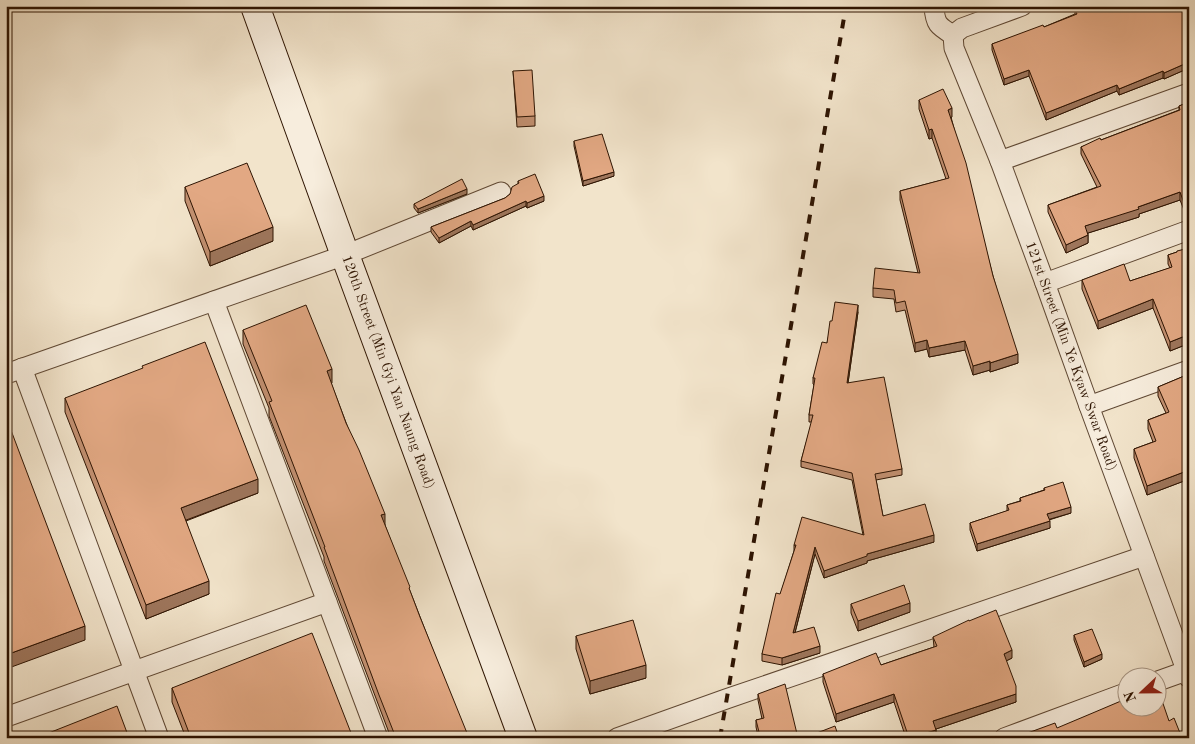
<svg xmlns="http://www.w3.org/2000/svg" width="1195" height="744" font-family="'Old Standard TT',serif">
<rect width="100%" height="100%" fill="#f2e4cb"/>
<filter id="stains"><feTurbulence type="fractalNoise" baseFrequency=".004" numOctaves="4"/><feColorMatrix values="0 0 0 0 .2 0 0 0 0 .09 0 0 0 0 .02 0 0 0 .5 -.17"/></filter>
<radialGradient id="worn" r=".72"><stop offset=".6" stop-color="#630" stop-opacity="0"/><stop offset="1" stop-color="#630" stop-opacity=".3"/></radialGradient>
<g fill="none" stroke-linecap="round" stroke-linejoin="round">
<defs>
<g id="street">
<path d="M934,6C935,24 938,26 953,35"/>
<polyline points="953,35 954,48 1000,161 1045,283 1089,406 1189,678"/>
<polyline points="953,35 962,28 1022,6"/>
<polyline points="1000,161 1189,93"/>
<polyline points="1045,283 1189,230"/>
<polyline points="214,301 378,738"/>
<polyline points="22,368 159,738"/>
<polyline points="6,374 345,255 501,192"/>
<polyline points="1089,406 1189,370"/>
<polyline points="1158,681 1186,671"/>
<polyline points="6,717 327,602"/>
<polyline points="617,738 726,699 1144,556"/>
<polyline points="1004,738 1128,692"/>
</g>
<polyline id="secondary" points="255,6 345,255 523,738"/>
</defs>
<!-- street casing -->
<use href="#street" stroke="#5f4834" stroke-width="21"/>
<!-- secondary casing -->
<use href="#secondary" stroke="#2e1402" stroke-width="30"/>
<!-- street -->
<use href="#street" stroke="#f7eddd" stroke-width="19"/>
<!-- secondary -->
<use href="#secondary" stroke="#f7eddd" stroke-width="28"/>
<!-- rail -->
<polyline stroke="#2e1402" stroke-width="4" stroke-dasharray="9 9" stroke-linecap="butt" points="720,738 846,6"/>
</g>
<!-- wall -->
<g fill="#c29071" stroke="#2e1402">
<polygon points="1189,6 1189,68 1164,79 1163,78 1119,95 1117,91 1046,120 1029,76 1004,85 992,50 992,44 1044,27 1075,14 1075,10"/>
<polygon points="513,71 535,116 535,126 517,127"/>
<polygon points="919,100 952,117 951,117 993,276 1018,363 990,372 990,370 973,375 965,350 929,357 927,349 915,352 905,310 896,312 894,299 873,297 873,288 918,273 900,200 900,191 946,179 932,138 929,139 919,109"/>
<polygon points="1189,102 1184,210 1180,200 1139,214 1139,217 1088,233 1088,243 1066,253 1048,212 1048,205 1097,187 1081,154 1081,147 1101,140 1179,110 1179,106"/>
<polygon points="574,141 614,176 583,186 574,146"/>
<polygon points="518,181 544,201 527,208 526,206 473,230 471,226 439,243 431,232 431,227 505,198 510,194 518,184"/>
<polygon points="185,187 273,241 210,266 185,201"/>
<polygon points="467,194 418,213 414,208 414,204"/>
<polygon points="1189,248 1189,355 1185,345 1170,351 1153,308 1098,329 1082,289 1082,280 1130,281 1170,268 1168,264 1168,255"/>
<polygon points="858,312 848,383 902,469 902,475 876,480 883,516 934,542 867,561 867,563 824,578 815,554 795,633 820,653 782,665 762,661 762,654 794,551 794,545 863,535 852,480 801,467 801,461 812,422 809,422 809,415 814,385 813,384 813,378 827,343 832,321"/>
<polygon points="243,330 332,383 331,383 410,591 467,738 391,738 324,561 324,557 269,416 269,408 243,344"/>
<polygon points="1189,374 1185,483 1184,481 1147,495 1134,458 1134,449 1153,442 1148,429 1148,420 1166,413 1158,396 1158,387"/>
<polygon points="65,398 258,493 186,521 209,594 146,619 65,412"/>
<polygon points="1044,488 1071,513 1049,520 1050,528 977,551 970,530 970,523 1007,511 1007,505 1020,501 1020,498 1044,490"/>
<polygon points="851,604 910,612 858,631 851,613"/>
<polygon points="1074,635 1102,659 1084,667 1074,640"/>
<polygon points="576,636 646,678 590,694 576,649"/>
<polygon points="933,637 1012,658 1006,661 1016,702 936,729 936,738 906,738 894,702 836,722 823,682 823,674 881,665 934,647"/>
<polygon points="172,688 353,738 186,738 172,702"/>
<polygon points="758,694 798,738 758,736 756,727 756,720 762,719 758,700"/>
</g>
<!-- shaded-wall -->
<g fill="#9e765c" stroke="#2e1402">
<polygon points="1189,62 1189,68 1164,79 1164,73"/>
<polygon points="1029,70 1029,76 1004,85 1004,79"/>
<polygon points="1163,71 1163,78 1119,95 1119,89"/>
<polygon points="1117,85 1117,91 1046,120 1046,113"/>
<polygon points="952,108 952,117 948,119 948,110"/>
<polygon points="932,129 932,138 929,139 929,130"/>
<polygon points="614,172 614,176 583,186 583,181"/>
<polygon points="467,189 467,194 418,213 418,209"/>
<polygon points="1180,192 1180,200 1139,214 1139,217 1085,234 1085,226"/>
<polygon points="544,196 544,201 527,208 527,203"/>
<polygon points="526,201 526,206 473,230 473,225"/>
<polygon points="1189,201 1189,209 1184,210 1184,203"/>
<polygon points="471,221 471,226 439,243 439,238"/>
<polygon points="273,227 273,241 210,266 210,252"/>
<polygon points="1088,235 1088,243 1066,253 1066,245"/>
<polygon points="1153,299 1153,308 1098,329 1098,321"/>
<polygon points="858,305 858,312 847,390 847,383"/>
<polygon points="1185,336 1185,345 1170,351 1170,342"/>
<polygon points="927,340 927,349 915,352 915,343"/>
<polygon points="965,341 965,350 929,357 929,348"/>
<polygon points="1018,354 1018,363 990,372 990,363"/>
<polygon points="990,361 990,370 973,375 973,366"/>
<polygon points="332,369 332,383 327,385 327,371"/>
<polygon points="1184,472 1184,481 1147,495 1147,486"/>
<polygon points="1189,473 1189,482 1185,483 1185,475"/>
<polygon points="258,479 258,493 181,522 181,508"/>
<polygon points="1071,507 1071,513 1047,520 1047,514"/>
<polygon points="385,514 385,528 381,515"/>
<polygon points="1050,521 1050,528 977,551 977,544"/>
<polygon points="934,535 934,542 867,561 867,563 824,578 824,571 867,554"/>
<polygon points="815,547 815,554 793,640 793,633"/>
<polygon points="209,581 209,594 146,619 146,605"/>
<polygon points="910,603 910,612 858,631 858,621"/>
<polygon points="85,626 85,640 6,669 6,655"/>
<polygon points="820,646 820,653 782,665 782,658"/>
<polygon points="1012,650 1012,658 1004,662 1004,654"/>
<polygon points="1102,654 1102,659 1084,667 1084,662"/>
<polygon points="646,665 646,678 590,694 590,681"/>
<polygon points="894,694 894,702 836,722 836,714"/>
<polygon points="1016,694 1016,702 933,730 933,721"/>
<polygon points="936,730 936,738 910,738"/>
<polygon points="467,733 467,738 454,738"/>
</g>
<!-- building -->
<g fill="#e2a883" stroke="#2e1402">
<polygon points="1084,6 1189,6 1189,62 1164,73 1163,71 1119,89 1117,85 1046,113 1029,70 1004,79 992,44 1043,25 1044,27 1077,14 1075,10"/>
<polygon points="532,70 535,116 517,117 513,71"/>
<polygon points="943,89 952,108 948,110 966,163 993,276 1018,354 990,363 990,361 973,366 965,341 929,348 927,340 915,343 905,301 896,303 894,290 873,288 875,268 920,273 900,191 949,178 932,129 929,130 919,100"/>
<polygon points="1189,102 1189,201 1184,203 1180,192 1138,207 1139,209 1085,226 1088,235 1066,245 1048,205 1101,186 1081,147 1100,138 1101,140 1180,110 1179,106"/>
<polygon points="602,134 614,172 583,181 574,141"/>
<polygon points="247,163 273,227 210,252 185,187"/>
<polygon points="535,174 544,196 527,203 526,201 473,225 471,221 439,238 431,227 505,198 510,194 512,187 519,183 518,181"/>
<polygon points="462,179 467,189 418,209 414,204"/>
<polygon points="1189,248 1189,346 1185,336 1170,342 1153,299 1098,321 1082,280 1124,264 1130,281 1172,267 1168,255 1177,252 1177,251"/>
<polygon points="835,302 858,305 847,383 884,377 902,469 875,474 883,516 925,504 934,535 867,554 867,556 824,571 815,547 793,633 814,627 820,646 782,658 762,654 776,593 780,594 796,545 794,545 802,517 864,535 852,473 801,461 813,415 809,415 815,378 813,378 822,342 827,343 830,321 832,321"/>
<polygon points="306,305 332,369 327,371 346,423 359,450 385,514 381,515 410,587 409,588 420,617 467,733 454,738 396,738 379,695 324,547 325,547 269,402 272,401 243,330"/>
<polygon points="205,342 258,479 181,508 209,581 146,605 65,398 143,368 142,366"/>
<polygon points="1189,374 1189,473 1185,475 1184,472 1147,486 1134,449 1156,441 1148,420 1169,412 1158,387"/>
<polygon points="6,417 85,626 6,655"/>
<polygon points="1063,482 1071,507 1047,514 1050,521 977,544 970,523 1009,510 1007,505 1021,501 1020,498 1045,490 1044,488"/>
<polygon points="904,585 910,603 858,621 851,604"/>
<polygon points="996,610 1012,650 1004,654 1016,686 1016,694 933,721 936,730 910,738 909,738 894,694 836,714 823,674 876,653 881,665 937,646 933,637 969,620 969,621"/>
<polygon points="633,620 646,665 590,681 576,636"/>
<polygon points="1092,629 1102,654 1084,662 1074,635"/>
<polygon points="312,633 353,738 191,738 172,688"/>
<polygon points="785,684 798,738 748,738 748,736 760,736 756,720 764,718 758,694"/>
<polygon points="1158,689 1169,721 1174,718 1182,738 1014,738 1055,723 1057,728 1095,712 1128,698 1128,706 1158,706"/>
<polygon points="117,706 129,738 36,738"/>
<polygon points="835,726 839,738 804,738"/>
</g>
<g text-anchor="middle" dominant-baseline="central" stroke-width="4" stroke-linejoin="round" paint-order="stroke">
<!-- street labels -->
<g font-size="14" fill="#2e1402" stroke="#f7eddd">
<text transform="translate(1071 356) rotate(70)">121st Street (Min Ye Kyaw Swar Road)</text>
<text transform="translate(388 372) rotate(70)">120th Street (Min Gyi Yan Naung Road)</text>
</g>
</g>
<!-- margin -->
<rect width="1195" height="744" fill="none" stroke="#f2e4cb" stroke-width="25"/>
<rect x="8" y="8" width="1180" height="729" fill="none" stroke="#2e1402" stroke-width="2.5"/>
<rect x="12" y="12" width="1170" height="719" fill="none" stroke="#2e1402"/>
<!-- north arrow -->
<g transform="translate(1142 692) rotate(248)"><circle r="24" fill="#f7eddd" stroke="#a79685"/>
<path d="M0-4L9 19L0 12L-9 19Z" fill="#8f2418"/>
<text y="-8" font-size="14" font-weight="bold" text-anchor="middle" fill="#2e1402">N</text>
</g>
<rect width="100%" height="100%" filter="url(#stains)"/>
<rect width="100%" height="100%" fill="url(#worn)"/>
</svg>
